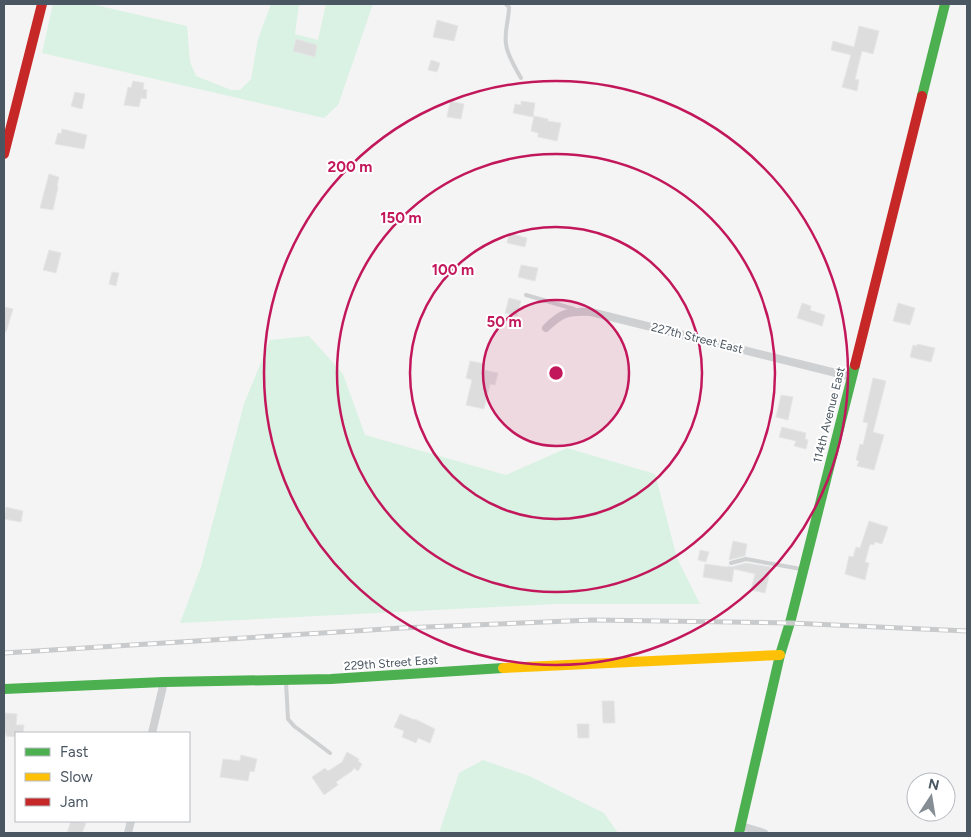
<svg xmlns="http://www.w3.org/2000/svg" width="971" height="837" font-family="Figtree,sans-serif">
<rect width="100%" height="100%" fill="#f4f4f4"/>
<!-- green -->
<g fill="#d9f2e3">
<polygon points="53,4 91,4 187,26 190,62 196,76 231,90 240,90 251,79 258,39 271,4 299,4 295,34 318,40 326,4 373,4 338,105 324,118 42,53"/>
<polygon points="309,336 343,374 365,435 506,475 567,448 655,474 677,558 700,604 555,604 180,623 201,567 244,404 270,340"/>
<polygon points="483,760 529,776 604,813 618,833 439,833 459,773"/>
</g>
<!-- building -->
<g fill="#ddddde" stroke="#e5e6e7">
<polygon points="437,20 458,26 454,41 433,37"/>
<polygon points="859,26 879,31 873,54 862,51 855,79 859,80 857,91 842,87 851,55 831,50 833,41 854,47"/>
<polygon points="296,39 317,45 315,57 293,51"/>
<polygon points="431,60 440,63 437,72 428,70"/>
<polygon points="133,81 144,83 143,89 147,90 146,99 141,98 139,107 124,105 128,87 131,88"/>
<polygon points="75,92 85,94 82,109 71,106"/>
<polygon points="450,101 464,104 461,119 447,117"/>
<polygon points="521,101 535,103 533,117 513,113 515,104 521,105"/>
<polygon points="534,116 548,119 548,121 561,123 557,141 538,137 538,133 531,131"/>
<polygon points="62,129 87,135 84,149 55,144 58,133 61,134"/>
<polygon points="49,174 59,177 57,186 58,187 53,210 40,208"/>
<polygon points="509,233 527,238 525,247 507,243"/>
<polygon points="49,250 61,253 56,273 43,270"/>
<polygon points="521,265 538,268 535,281 518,277"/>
<polygon points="112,272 119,273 116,286 109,284"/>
<polygon points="509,298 521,301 517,316 505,313"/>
<polygon points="802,303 811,306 810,310 825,315 822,326 797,318"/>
<polygon points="898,303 915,308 910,325 893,321"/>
<polygon points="4,307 13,309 6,332 4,332"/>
<polygon points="917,344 935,348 931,362 910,357 913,345 917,346"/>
<polygon points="470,361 485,364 484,370 498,373 495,385 490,384 484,409 466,405 472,380 466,378"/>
<polygon points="873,378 886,381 873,432 884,435 874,470 857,466 859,461 856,460 860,444 863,445 868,423 863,422"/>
<polygon points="781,395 793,397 788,420 776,417"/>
<polygon points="782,427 806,433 805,439 808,440 806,449 794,446 796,441 779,437"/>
<polygon points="6,507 23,511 21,522 4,519"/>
<polygon points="869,521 888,527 882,544 875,542 874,545 870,544 865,562 869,563 865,580 845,574 849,556 853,557 856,547 860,548"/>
<polygon points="733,541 747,544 745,556 729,560"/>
<polygon points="700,550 709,552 706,562 698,560"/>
<polygon points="746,563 771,567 765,593 751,590 755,574 734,569 732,582 703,577 705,564 728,567 728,566 732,567"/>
<polygon points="602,701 614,701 615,723 603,723"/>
<polygon points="4,713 17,714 16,725 24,725 23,733 16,733 16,737 6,736 6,733 4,733"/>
<polygon points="400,714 415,720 415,719 435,729 430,743 418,738 416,743 402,737 404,731 394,727"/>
<polygon points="577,724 589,724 589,738 578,738"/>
<polygon points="347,752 359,759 358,761 362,764 358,771 354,768 352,771 336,782 338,785 324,795 312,777 325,768 328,771 342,762"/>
<polygon points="241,755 257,759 254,772 250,771 248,781 220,777 223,759 240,761"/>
<polygon points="71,821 86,823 82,833 67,833"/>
</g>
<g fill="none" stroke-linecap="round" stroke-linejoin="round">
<!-- lane -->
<g stroke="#ced0d2" stroke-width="4">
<path d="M506,4L509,7C509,19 504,32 506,44C507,55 515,67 521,78"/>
<polyline points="526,295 574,309"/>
<polyline points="731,563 746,559 801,569"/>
<polyline points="286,682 288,719 294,726 330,753"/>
</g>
<!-- street -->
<g stroke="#ced0d2" stroke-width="8">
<path d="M546,328C562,312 569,311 591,312L852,377"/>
<polyline points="152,733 164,682"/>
<polyline points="741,826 764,833"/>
<polyline points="128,833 131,821"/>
</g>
<!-- fast -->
<g stroke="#4caf50" stroke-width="10">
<polyline points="922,96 945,4"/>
<polyline points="4,689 164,682 331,679 503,668"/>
<polyline points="739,833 780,655 791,619 855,365"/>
</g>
<!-- slow -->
<polyline stroke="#ffc107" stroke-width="10" points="503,668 780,655"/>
<!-- jam -->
<g stroke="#c62828" stroke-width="10">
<polyline points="4,154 42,4"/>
<polyline points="855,365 922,96"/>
</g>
<defs>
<polyline id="rail" points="4,653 402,628 593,620 790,623 967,631"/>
</defs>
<!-- rail casing -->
<use href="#rail" stroke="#c9cacc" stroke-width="5"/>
<!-- rail -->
<use href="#rail" stroke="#fff" stroke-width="3" stroke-dasharray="9" stroke-linecap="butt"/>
</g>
<!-- distance rings -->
<circle cx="556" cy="373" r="73" fill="#c2185b" fill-opacity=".12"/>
<g fill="none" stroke="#c2185b" stroke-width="2.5">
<circle cx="556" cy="373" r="73"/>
<circle cx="556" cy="373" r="146"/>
<circle cx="556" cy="373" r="219"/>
<circle cx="556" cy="373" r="292"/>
</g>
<g text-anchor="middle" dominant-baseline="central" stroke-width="4" stroke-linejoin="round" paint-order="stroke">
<!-- street labels -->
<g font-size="12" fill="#4a5661" stroke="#fff">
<text transform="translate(697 338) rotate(14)">227th Street East</text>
<text transform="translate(829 415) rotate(-76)">114th Avenue East</text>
<text transform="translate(391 663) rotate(-4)">229th Street East</text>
</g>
</g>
<circle cx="556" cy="373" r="8" fill="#c2185b" stroke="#fff" stroke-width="2.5"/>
<g font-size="15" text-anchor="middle" font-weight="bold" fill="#c2185b" stroke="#fff" stroke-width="4" stroke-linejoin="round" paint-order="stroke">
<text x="350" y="172">200 m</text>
<text x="401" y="223">150 m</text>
<text x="453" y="275">100 m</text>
<text x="504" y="327">50 m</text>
</g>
<!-- border -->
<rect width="971" height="837" fill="none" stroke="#4a5661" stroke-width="10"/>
<!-- legend -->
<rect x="15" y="732" width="175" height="90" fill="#ffffff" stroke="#b7bbc0"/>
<rect x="25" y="748" width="25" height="8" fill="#4caf50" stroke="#b7bbc0"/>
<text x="60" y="757" font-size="15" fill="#4a5661">Fast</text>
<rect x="25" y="773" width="25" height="8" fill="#ffc107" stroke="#b7bbc0"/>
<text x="60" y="782" font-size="15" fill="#4a5661">Slow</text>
<rect x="25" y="798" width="25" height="8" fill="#c62828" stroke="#b7bbc0"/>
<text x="60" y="807" font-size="15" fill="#4a5661">Jam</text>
<!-- north arrow -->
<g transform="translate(931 797) rotate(12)"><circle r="24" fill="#ffffff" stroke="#b7bbc0"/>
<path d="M0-4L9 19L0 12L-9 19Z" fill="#868d94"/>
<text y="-8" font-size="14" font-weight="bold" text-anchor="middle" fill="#4a5661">N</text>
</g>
</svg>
